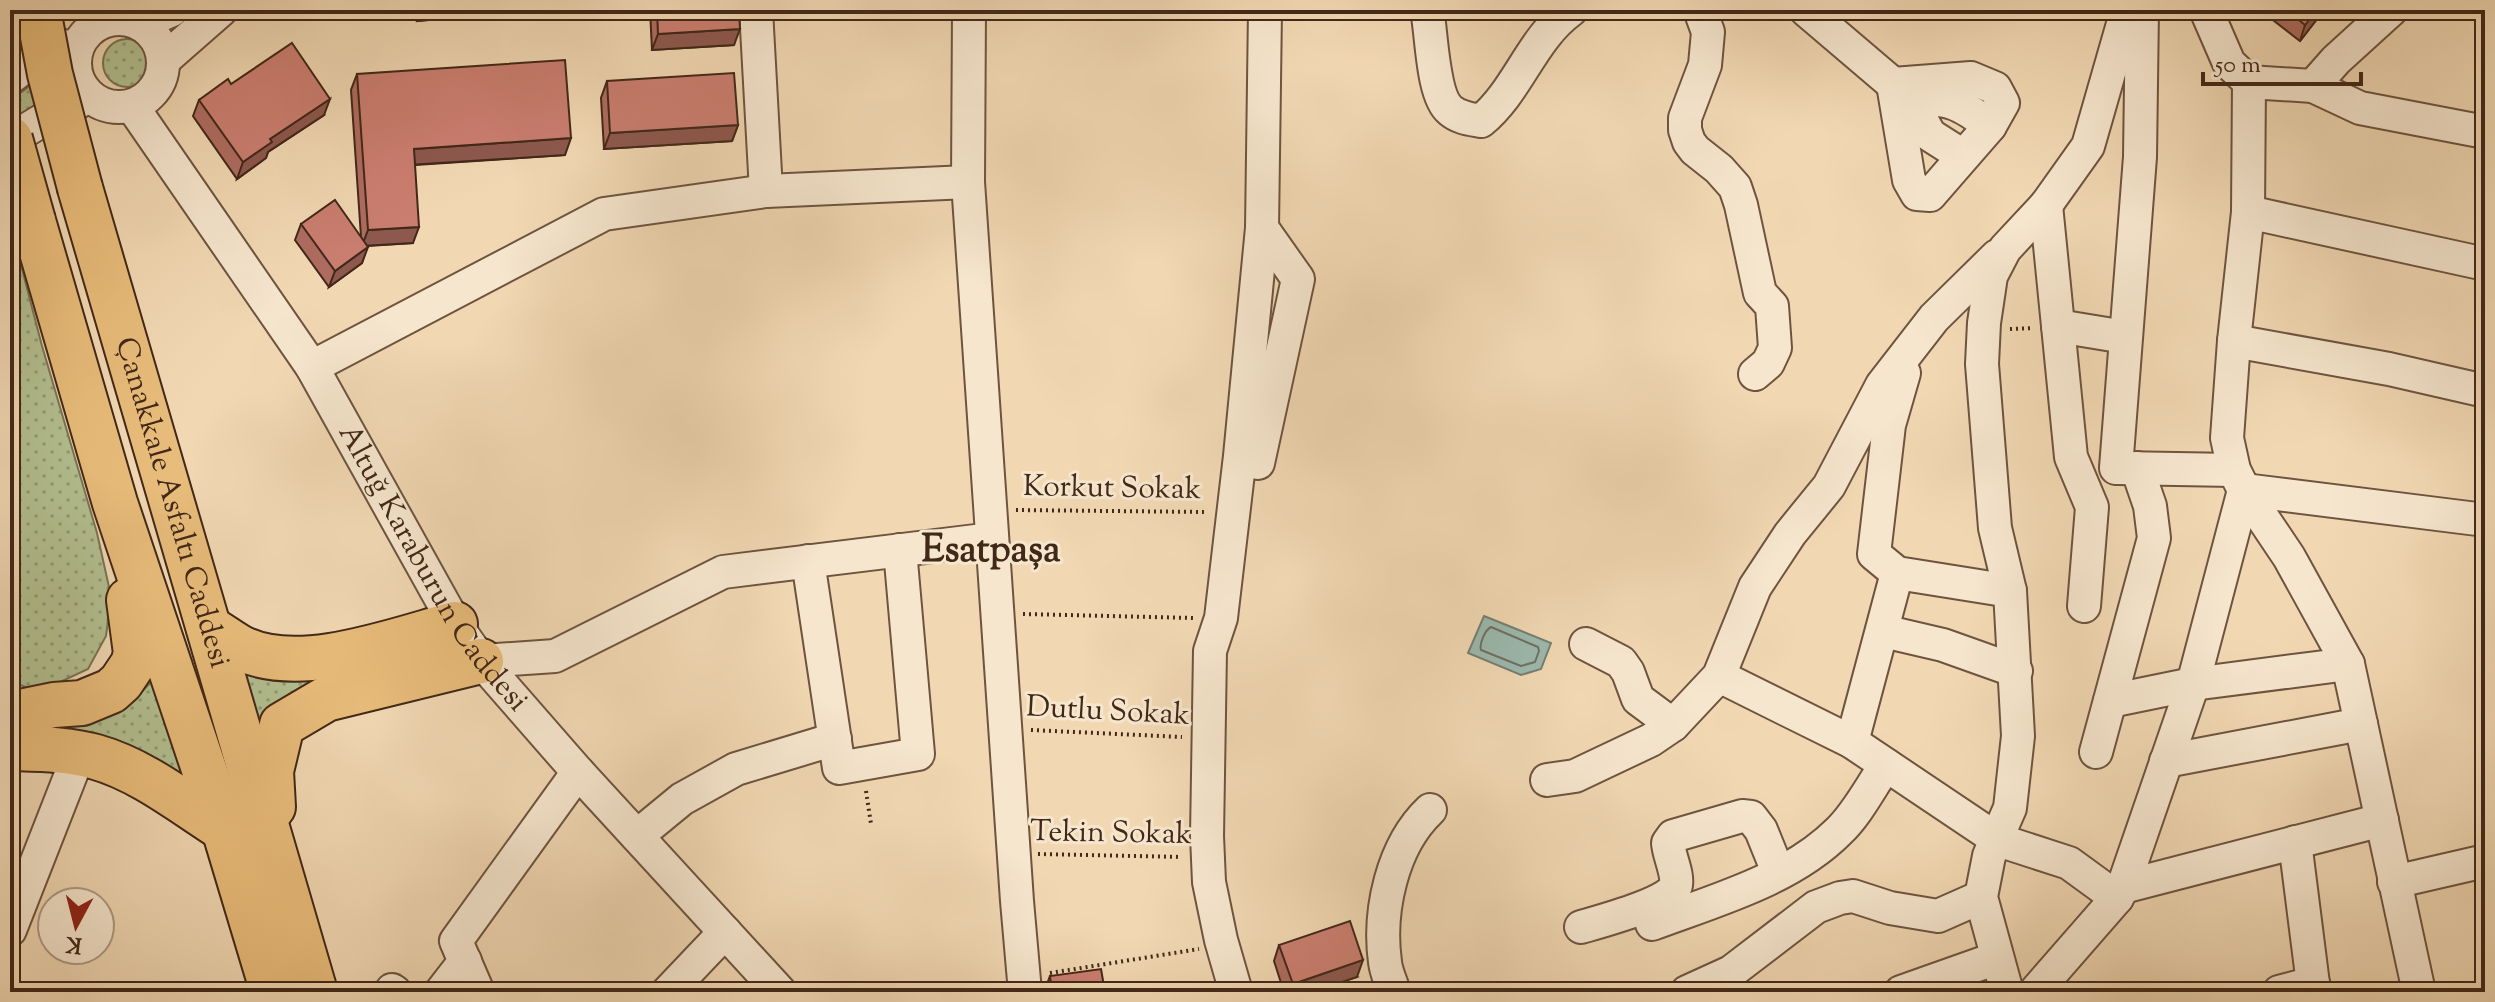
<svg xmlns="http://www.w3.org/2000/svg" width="2495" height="1002" font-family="'Sorts Mill Goudy',serif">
<defs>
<pattern id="grass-dots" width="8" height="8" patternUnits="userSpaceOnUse" patternTransform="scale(2)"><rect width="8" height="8" fill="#b3c091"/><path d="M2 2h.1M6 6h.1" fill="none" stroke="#939c75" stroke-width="1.8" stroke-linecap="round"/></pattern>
</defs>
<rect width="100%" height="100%" fill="#f1d8b3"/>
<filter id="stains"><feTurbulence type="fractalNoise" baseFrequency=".0025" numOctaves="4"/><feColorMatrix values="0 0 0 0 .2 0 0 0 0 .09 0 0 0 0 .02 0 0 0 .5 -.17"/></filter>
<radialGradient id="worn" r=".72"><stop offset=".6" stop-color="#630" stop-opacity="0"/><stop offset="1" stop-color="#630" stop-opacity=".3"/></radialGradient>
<!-- grass -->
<g fill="url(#grass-dots)" stroke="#7a7454" stroke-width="2">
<circle cx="127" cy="63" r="24"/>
<polygon points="53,68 71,94 10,125 10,101"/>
<polygon points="10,223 42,346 97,533 111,596 106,636 88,669 58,683 28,688 10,681"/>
<polygon points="452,642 306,689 256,726 241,673 303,675"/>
<path d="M155,678L192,790C177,778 163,766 148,755C109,729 56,730 10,731L127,707Z"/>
</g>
<!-- water -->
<polygon fill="#9bb9ae" stroke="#777f72" stroke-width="2" points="1484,616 1551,643 1541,669 1521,675 1468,653"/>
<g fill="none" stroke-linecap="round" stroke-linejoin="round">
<!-- shore -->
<path stroke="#6e7063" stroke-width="2" d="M1491,627L1538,647L1539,651L1535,662L1521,666L1481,650C1479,644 1485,630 1491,627Z"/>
<defs>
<g id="minor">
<polyline points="756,10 766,191"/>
<polyline points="969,10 968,182 1017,901 1025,992"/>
<path d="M1427,10C1432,34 1432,95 1450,110C1459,118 1470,119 1481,121C1518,91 1531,39 1571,10"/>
<polyline points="1700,10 1708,32 1705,65 1685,118 1685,130 1689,142 1695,150 1719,169 1735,187 1741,205 1760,293 1772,306 1775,348 1768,363 1755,374"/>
<polyline points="1806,10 1907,96"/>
<polyline points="2206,10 2229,63 2249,82 2313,86 2336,60 2391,10"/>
<circle cx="119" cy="63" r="44"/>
<polyline points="140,24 172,10"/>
<polyline points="164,60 221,10"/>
<polyline points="10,78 33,60 64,46"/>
<polygon points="1971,78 1995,88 2003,103 1990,126 1930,195 1917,194 1909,180 1893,84"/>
<polyline points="2249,82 2248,212 2234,341 2227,438 2234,470 2244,490 2289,557 2348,664 2419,992"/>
<polyline points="2313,86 2360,108 2485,132"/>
<path id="s1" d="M132,106L312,367L455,624L481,661L578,772L780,992"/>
<polyline points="10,140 46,118 77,103"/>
<path d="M1963,156L1930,135L1909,98C1949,99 1958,101 1990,126"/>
<polyline points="2046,205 2071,457 2092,507 2084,606"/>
<polyline points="2248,212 2485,264"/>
<polyline points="2058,326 2125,337"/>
<polyline points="2234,341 2389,369 2485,391"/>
<polyline points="312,367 604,214 766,191 968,182"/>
<polyline points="1904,373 1889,425 1874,554 1897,573 2010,591"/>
<polyline points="1245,458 1258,463 1298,279 1262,228"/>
<polyline points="2116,468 2140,157 2142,10"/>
<polyline points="2118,468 2234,470"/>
<polyline points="2244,490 2485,520"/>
<polyline points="808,561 839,768 918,754 900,550"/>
<polyline points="1883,631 1943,645 2016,671"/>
<polyline points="1586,644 1621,662 1628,672 1638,699 1673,725"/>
<polyline points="481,661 555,656 723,572 992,539"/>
<polyline points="1719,676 1852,742 1998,840 2069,863 2117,898"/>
<polyline points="2110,701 2193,684 2348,664"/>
<polyline points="1852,742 1897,573"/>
<polyline points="2096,752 2154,538 2150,506 2137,468"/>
<polyline points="2166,761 2361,724"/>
<polyline points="1547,780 1575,776 1651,740 1673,725 1719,676 1755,587 1790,534 1829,486 1882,385 1934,318 1997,256"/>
<polyline points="637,836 682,799 736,769 835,739"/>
<polyline points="2295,842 2314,992"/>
<polyline points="2394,882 2485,861"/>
<polyline points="2123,887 2193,684 2244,490"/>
<path d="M1652,924C1716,900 1790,880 1839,831C1858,813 1871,786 1886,765"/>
<path d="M1581,927C1598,922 1674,902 1676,885C1678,873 1669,856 1668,843L1673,836L1742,816L1751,817L1761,830L1778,872"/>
<polyline points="10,930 79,754"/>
<polyline points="392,990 395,992"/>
<polyline points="441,992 465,961"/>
<polyline points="478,992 456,941 578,772"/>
<polyline points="668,992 725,932"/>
<polyline points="1236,992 1221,940 1209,882 1207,836 1210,651 1221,618 1240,456 1262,228 1265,10"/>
<path d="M1394,992C1391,982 1386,972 1385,962C1378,911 1392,846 1430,810"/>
<polyline points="1687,992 1731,972 1816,907 1840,898 1853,896 1890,908 1938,916 1981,897"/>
<polyline points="1901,992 1997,958"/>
<polyline points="2007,992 1981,897 1989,856 2010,808 2018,736 2010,591 1995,528 1982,364 1984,323 1991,276 2005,249 2046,205 2088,146 2127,10"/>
<polyline points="2035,992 2117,898 2123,887 2382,820"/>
<polyline points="2279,992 2313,983"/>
</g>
<g id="highway">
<path id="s2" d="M80,188L315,992"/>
<polyline points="33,221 115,503 224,829 273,992"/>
<path d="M209,628C220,634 230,642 241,648C299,677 396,640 455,624"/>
<polyline points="10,714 54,705 82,703 111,691 121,682 133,664 136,653 129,600"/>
<path d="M10,748C39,749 68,749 96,757C142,770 183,803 224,829"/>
<polyline points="273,807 271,771 282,725 326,699 481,661"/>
</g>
</defs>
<!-- minor casing -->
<use href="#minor" stroke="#6e543f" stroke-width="36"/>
<!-- highway casing -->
<use href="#highway" stroke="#422818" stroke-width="48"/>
<!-- path -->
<g stroke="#422818" stroke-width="4" stroke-dasharray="2 4" stroke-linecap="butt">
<polyline points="2010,329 2033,328"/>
<polyline points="1016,510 1207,512"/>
<polyline points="1023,614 1194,618"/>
<polyline points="1031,730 1182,737"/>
<polyline points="866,791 871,824"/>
<polyline points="1038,854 1182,857"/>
<polyline points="1050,973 1199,949"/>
</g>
<!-- minor -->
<use href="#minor" stroke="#f6e6ce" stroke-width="32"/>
<!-- highway -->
<use href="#highway" stroke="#e8bc7a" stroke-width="44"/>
<defs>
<polyline id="rail" points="10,18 23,10"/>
</defs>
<!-- rail casing -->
<use href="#rail" stroke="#422818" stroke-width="9"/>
<!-- rail -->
<use href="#rail" stroke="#f6e6ce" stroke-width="6" stroke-dasharray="18" stroke-linecap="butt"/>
<defs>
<g id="highway-bridge">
<polyline points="38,10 50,74 80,188"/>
<polyline points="10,139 33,221"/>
</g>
</defs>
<!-- highway-bridge casing -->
<use href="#highway-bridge" stroke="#422818" stroke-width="48" stroke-linecap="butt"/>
<!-- highway-bridge -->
<use href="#highway-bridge" stroke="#e8bc7a" stroke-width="44"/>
</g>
<!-- wall -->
<g fill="#ae6c60" stroke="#422818" stroke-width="2">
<polygon points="416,10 495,10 494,14 417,21"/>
<polygon points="650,10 739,10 734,45 652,50"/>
<polygon points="2260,10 2324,10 2300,41"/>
<polygon points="357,74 565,155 415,165 413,243 367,246 362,263 329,287 295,240 301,224 361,237 351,90"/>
<polygon points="607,81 738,125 732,141 604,149 601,98"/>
<polygon points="231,84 324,115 268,152 266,158 237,179 193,116 199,100"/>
<polygon points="1279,945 1357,977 1312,992 1284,992 1274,961"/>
<polygon points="1050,976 1105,992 1044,992"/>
</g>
<!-- shaded-wall -->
<g fill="#8d584e" stroke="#422818" stroke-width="2">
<polygon points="421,10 495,10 494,14 417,21"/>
<polygon points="2317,10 2324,10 2300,41 2305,25"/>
<polygon points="740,29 734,45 652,50 658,34"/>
<polygon points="330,99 324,115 268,152 266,158 237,179 243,162 270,139"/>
<polygon points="738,125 732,141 604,149 610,133"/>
<polygon points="571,138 565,155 408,165 414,149"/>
<polygon points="419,227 413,243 362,246 368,230"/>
<polygon points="368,247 362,263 329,287 335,271"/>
<polygon points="1363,960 1357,977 1312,992 1290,992 1293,984"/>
</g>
<!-- building -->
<g fill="#ca7e70" stroke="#422818" stroke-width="2">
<polygon points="657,10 739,10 740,29 658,34"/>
<polygon points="2287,10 2317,10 2305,25"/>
<polygon points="292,43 330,99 270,139 272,142 243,162 199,100 228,79 231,84"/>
<polygon points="565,60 571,138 414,149 419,227 368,230 357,74"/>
<polygon points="734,73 738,125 610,133 607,81"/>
<polygon points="335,200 368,247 335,271 301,224"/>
<polygon points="1350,921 1363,960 1293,984 1279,945"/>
<polygon points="1101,969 1105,992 1052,992 1050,976"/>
</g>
<g text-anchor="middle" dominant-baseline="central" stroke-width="6" stroke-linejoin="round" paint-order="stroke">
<!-- street labels -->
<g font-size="30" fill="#422818" stroke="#f6e6ce">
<text transform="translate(1112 489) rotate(1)">Korkut Sokak</text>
<text stroke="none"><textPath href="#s2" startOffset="328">Çanakkale Asfaltı Caddesi</textPath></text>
<text stroke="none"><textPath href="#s1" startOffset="552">Altuğ Karaburun Caddesi</textPath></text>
<text transform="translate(1108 712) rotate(3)">Dutlu Sokak</text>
<text transform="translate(1111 834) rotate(1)">Tekin Sokak</text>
</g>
<!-- district labels -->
<g font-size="38" font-weight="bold" fill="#422818" stroke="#f6e6ce">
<text x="991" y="552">Esatpaşa</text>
</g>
</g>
<!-- margin -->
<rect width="2495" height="1002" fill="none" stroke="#f1d8b3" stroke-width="40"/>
<rect x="12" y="12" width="2471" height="978" fill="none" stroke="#422818" stroke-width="4"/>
<rect x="20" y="20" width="2455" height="962" fill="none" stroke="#422818" stroke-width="2"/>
<!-- north arrow -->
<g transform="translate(76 926) rotate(187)"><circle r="38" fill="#f6e6ce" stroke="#ae9a85" stroke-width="2"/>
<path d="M0-6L14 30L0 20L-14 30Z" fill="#8f2418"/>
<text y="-12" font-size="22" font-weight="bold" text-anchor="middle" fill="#422818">K</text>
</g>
<!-- scale -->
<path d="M2203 72v12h158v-12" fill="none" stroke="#422818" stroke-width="4"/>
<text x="2215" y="72" font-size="24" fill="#422818" stroke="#f6e6ce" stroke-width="6" paint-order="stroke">50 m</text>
<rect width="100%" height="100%" filter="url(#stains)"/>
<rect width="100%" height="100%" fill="url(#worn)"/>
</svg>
